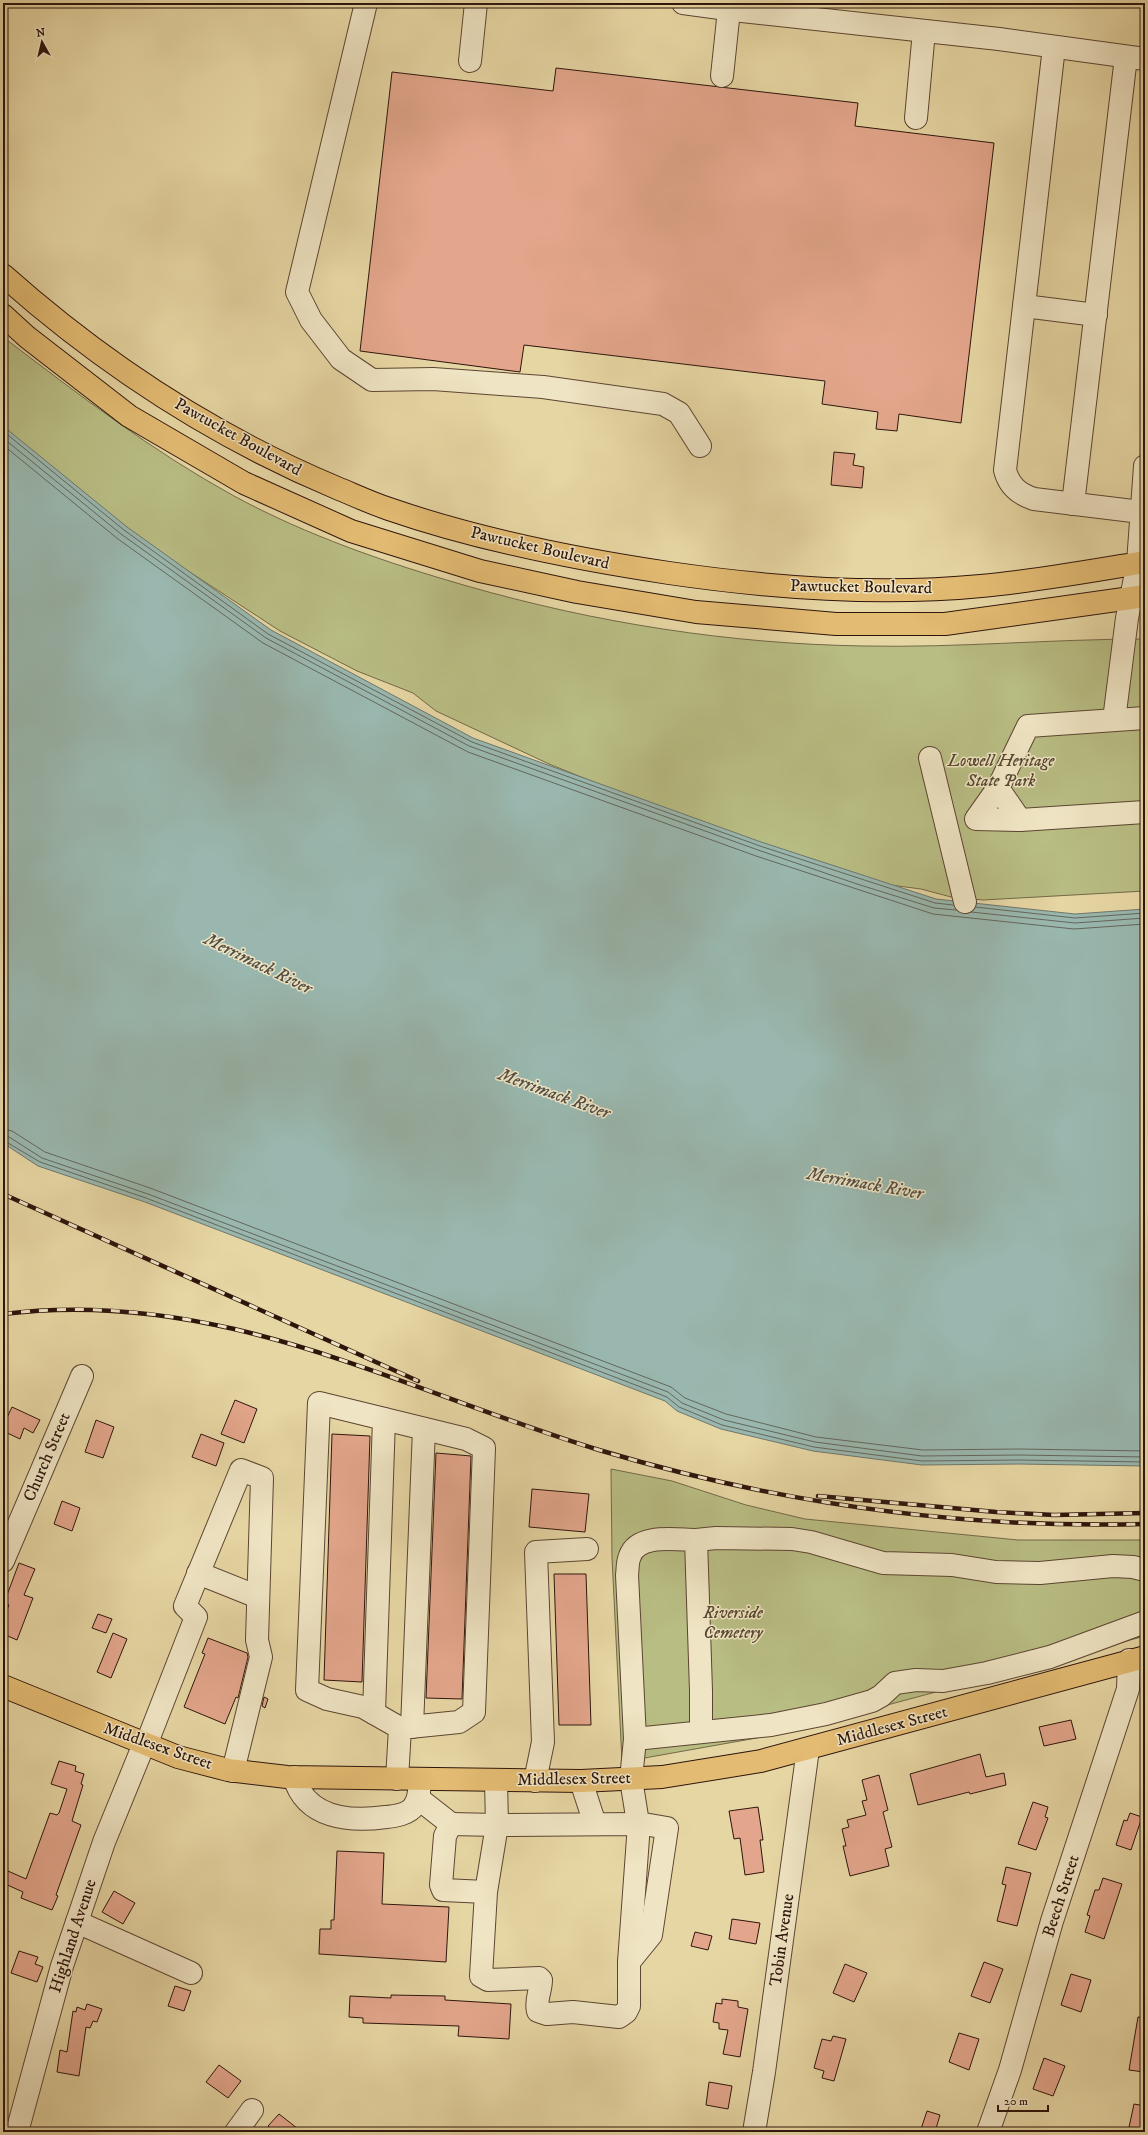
<svg xmlns="http://www.w3.org/2000/svg" width="1148" height="2135" font-family="'IM FELL DW Pica',serif">
<rect width="100%" height="100%" fill="#e6d6a3"/>
<filter id="stains"><feTurbulence type="fractalNoise" baseFrequency=".005" numOctaves="4"/><feColorMatrix values="0 0 0 0 .2 0 0 0 0 .09 0 0 0 0 .02 0 0 0 .5 -.17"/></filter>
<radialGradient id="worn" r=".72"><stop offset=".6" stop-color="#630" stop-opacity="0"/><stop offset="1" stop-color="#630" stop-opacity=".3"/></radialGradient>
<!-- green -->
<g fill="#b8bd83" stroke="#736948">
<path d="M3,337C78,394 152,451 234,496C308,536 387,563 467,586C596,623 730,644 864,646C958,648 1051,639 1145,639V891L983,900L951,897L921,889L852,880L606,787L549,764L436,711L413,693L357,671L280,631L3,450Z"/>
<polygon points="611,1469 672,1481 746,1505 805,1519 1018,1540 1145,1540 1145,1636 779,1734 622,1762 612,1557"/>
</g>
<!-- water -->
<polygon fill="#99b7ae" stroke="#6e766d" points="3,426 127,527 271,630 473,738 761,842 936,899 1075,914 1145,909 1145,1466 1019,1464 922,1465 813,1451 721,1429 677,1411 665,1401 145,1202 38,1166 3,1143"/>
<g fill="none" stroke-linecap="round" stroke-linejoin="round">
<!-- shore -->
<g stroke="#64665d" stroke-width="1">
<polyline points="3,431 124,530 268,634 472,742 760,846 935,903 953,905"/>
<polyline points="3,438 121,534 266,638 469,746 758,850 857,884 934,908 956,910"/>
<polyline points="3,445 118,539 263,643 468,752 756,856 933,914 1074,929 1145,924"/>
<polyline points="975,907 1075,918 1145,913"/>
<polyline points="971,912 1075,923 1145,918"/>
<polyline points="3,1129 12,1131 45,1152 150,1188 671,1387 685,1398 726,1414 816,1437 923,1450 1019,1449 1145,1451"/>
<polyline points="3,1135 9,1137 42,1158 148,1194 668,1392 682,1403 724,1420 815,1442 922,1456 1019,1455 1145,1457"/>
<polyline points="3,1140 40,1162 146,1198 667,1397 679,1407 722,1425 814,1447 922,1461 1019,1460 1145,1462"/>
</g>
</g>
<!-- building -->
<g fill="#e3a68c" stroke="#2e150c">
<polygon points="556,68 858,103 855,126 994,143 961,423 899,414 897,431 876,429 878,412 822,404 825,381 524,345 520,372 360,351 392,72 553,91"/>
<polygon points="834,452 855,454 853,465 864,467 862,488 831,485"/>
<polygon points="235,1400 257,1409 244,1443 221,1434"/>
<polygon points="12,1407 40,1420 33,1433 24,1428 20,1439 3,1431 3,1426"/>
<polygon points="96,1420 114,1427 103,1458 85,1452"/>
<polygon points="201,1434 224,1443 216,1466 192,1457"/>
<polygon points="332,1434 370,1436 362,1682 324,1680"/>
<polygon points="436,1453 471,1456 462,1699 426,1698"/>
<polygon points="532,1489 589,1494 585,1532 529,1527"/>
<polygon points="62,1501 80,1508 72,1531 54,1524"/>
<polygon points="19,1563 35,1569 24,1595 33,1598 17,1640 3,1634 3,1619 9,1605 4,1603"/>
<polygon points="554,1574 586,1574 591,1725 559,1725"/>
<polygon points="98,1614 112,1619 106,1633 92,1628"/>
<polygon points="113,1633 127,1639 111,1678 97,1672"/>
<polygon points="208,1638 247,1653 248,1657 238,1698 236,1697 225,1724 184,1707 205,1654 202,1653"/>
<polygon points="264,1697 268,1699 265,1708 262,1706"/>
<polygon points="1071,1720 1076,1739 1044,1746 1039,1727"/>
<polygon points="980,1754 986,1777 1004,1773 1006,1785 970,1794 969,1792 918,1805 910,1774"/>
<polygon points="59,1761 76,1766 75,1771 84,1774 81,1784 83,1785 72,1821 81,1825 56,1895 58,1896 52,1910 21,1898 23,1892 3,1883 8,1871 26,1879 50,1813 57,1815 59,1813 67,1789 51,1784"/>
<polygon points="879,1775 888,1810 883,1812 892,1847 885,1849 889,1866 850,1876 843,1846 846,1846 842,1829 849,1827 847,1820 866,1815 862,1801 867,1800 862,1780"/>
<polygon points="1033,1802 1048,1807 1045,1817 1048,1818 1036,1850 1018,1844"/>
<polygon points="758,1807 763,1840 760,1840 764,1872 745,1875 740,1838 734,1839 729,1811"/>
<polygon points="1130,1813 1142,1817 1131,1850 1116,1845 1124,1820 1127,1821"/>
<polygon points="337,1851 384,1853 382,1904 449,1907 446,1962 319,1954 320,1929 331,1929 331,1920 334,1920"/>
<polygon points="1006,1867 1031,1873 1017,1926 997,1921 1006,1885 1002,1884"/>
<polygon points="1103,1878 1122,1884 1104,1939 1085,1932 1090,1916 1087,1915 1095,1890 1099,1890"/>
<polygon points="114,1891 135,1903 123,1924 102,1912"/>
<polygon points="732,1919 760,1923 756,1944 729,1939"/>
<polygon points="695,1932 712,1936 708,1950 691,1946"/>
<polygon points="19,1951 38,1957 35,1964 43,1967 37,1982 11,1973"/>
<polygon points="984,1962 1003,1969 990,2003 971,1996"/>
<polygon points="845,1964 867,1973 854,2002 833,1993"/>
<polygon points="1071,1974 1091,1980 1081,2012 1061,2005"/>
<polygon points="175,1986 191,1991 184,2011 168,2006"/>
<polygon points="391,1995 445,1996 445,2000 511,2004 509,2039 458,2036 459,2026 363,2023 363,2018 349,2017 350,1996 391,1998"/>
<polygon points="722,1999 738,2001 738,2007 748,2009 740,2057 723,2054 728,2030 719,2029 719,2023 713,2022 716,2003 722,2004"/>
<polygon points="87,2004 102,2009 97,2022 93,2021 90,2028 86,2027 79,2076 57,2072 60,2050 67,2052 73,2011 76,2012 77,2007 85,2010"/>
<polygon points="1138,2017 1145,2018 1144,2072 1129,2070"/>
<polygon points="959,2033 979,2039 969,2070 949,2062"/>
<polygon points="833,2036 846,2039 834,2081 822,2078 824,2071 814,2068 822,2039 831,2041"/>
<polygon points="1044,2058 1065,2066 1053,2096 1033,2089"/>
<polygon points="219,2065 241,2081 228,2098 206,2082"/>
<polygon points="709,2082 732,2086 728,2109 706,2105"/>
<polygon points="1134,2104 1145,2106 1145,2132 1128,2132"/>
<polygon points="927,2111 940,2115 935,2132 921,2129"/>
<polygon points="279,2114 302,2132 276,2132 268,2126"/>
</g>
<g fill="none" stroke-linecap="round" stroke-linejoin="round">
<defs>
<g id="minor">
<polyline points="366,3 297,292 311,320 341,359 372,380 433,379 543,387 663,404 679,413 700,446"/>
<polyline points="683,3 742,11 999,39 1145,59"/>
<path d="M1054,47L1005,470C1009,486 1019,494 1034,499L1141,512"/>
<polyline points="470,61 476,3"/>
<polyline points="722,76 729,10"/>
<polyline points="916,118 924,31"/>
<polyline points="1024,306 1096,315"/>
<polyline points="1073,504 1126,57"/>
<polyline points="1145,718 1028,726 998,788 1020,820 1145,812"/>
<polyline points="1114,720 1127,618 1138,563 1145,466"/>
<polyline points="930,758 965,902"/>
<polyline points="998,788 976,819 1020,820"/>
<polyline points="696,1540 716,1538 792,1539 811,1542 883,1563 952,1565 996,1572 1040,1573 1113,1566 1133,1567 1145,1570"/>
<polyline points="3,1561 82,1376"/>
<polyline points="198,1573 258,1597"/>
<polyline points="374,1713 384,1419"/>
<polyline points="412,1727 424,1429"/>
<path d="M701,1732V1691L696,1540C677,1540 638,1533 630,1556C627,1562 628,1569 627,1575L635,1739L771,1725L826,1714L872,1701L881,1696L895,1683L916,1680L943,1681L987,1673L1050,1657L1145,1622"/>
<polyline points="146,1745 196,1617 185,1606 241,1470 262,1478 257,1640 261,1657 233,1771"/>
<path d="M294,1777C306,1819 350,1822 386,1817C395,1816 409,1814 414,1806C420,1798 419,1789 420,1779"/>
<polyline points="397,1779 400,1728 459,1722 474,1712 484,1448 466,1439 319,1403 307,1690 327,1699 363,1707 400,1728"/>
<polyline points="535,1781 543,1742 536,1552 587,1549"/>
<polyline points="581,1781 595,1824"/>
<polyline points="419,1799 451,1824"/>
<path d="M486,1892L497,1825L639,1824L629,1962V2006L626,2012L619,2017L573,2012L547,2014L538,2011C535,2000 541,1991 541,1980L539,1978L488,1980L481,1976L486,1892L443,1890L441,1885L445,1836L451,1824L497,1825L496,1780"/>
<polyline points="77,1922 191,1973"/>
<polyline points="629,1962 651,1935 667,1828 638,1823 631,1779 635,1739"/>
<polyline points="17,2132 62,1966 104,1842 144,1744"/>
<polyline points="236,2132 252,2110"/>
<polyline points="754,2132 764,2072 808,1749"/>
<polyline points="988,2132 1010,2070 1052,1921 1128,1689 1129,1660"/>
</g>
<g id="major">
<path d="M3,275C102,363 215,437 337,488C354,495 371,503 389,509C479,540 575,559 669,573C772,588 878,596 981,586C1036,581 1091,571 1145,562"/>
<polyline points="3,315 27,337 129,416 244,483 351,531 480,571 577,592 696,612 836,624 945,624 1145,596"/>
<polyline points="3,1686 178,1757 228,1770 287,1777 581,1781 662,1777 761,1761 1145,1657"/>
</g>
</defs>
<!-- minor casing -->
<use href="#minor" stroke="#5c4532" stroke-width="24"/>
<!-- major casing -->
<use href="#major" stroke="#2e150c" stroke-width="24"/>
<!-- minor -->
<use href="#minor" stroke="#efe4c3" stroke-width="22"/>
<!-- major -->
<use href="#major" stroke="#e3bb72" stroke-width="22"/>
<defs>
<g id="rail">
<polyline points="3,1194 418,1381"/>
<path d="M3,1314C220,1287 399,1389 599,1450C776,1503 961,1529 1145,1524"/>
<polyline points="818,1496 996,1512 1054,1515 1145,1513"/>
</g>
</defs>
<!-- rail casing -->
<use href="#rail" stroke="#2e150c" stroke-width="4.5"/>
<!-- rail -->
<use href="#rail" stroke="#efe4c3" stroke-width="3" stroke-dasharray="9" stroke-linecap="butt"/>
</g>
<g text-anchor="middle" dominant-baseline="central" stroke-width="3" stroke-linejoin="round" paint-order="stroke">
<!-- street labels -->
<g font-size="17" fill="#2e150c" stroke="#efe4c3">
<text transform="translate(238 437) rotate(29)">Pawtucket Boulevard</text>
<text transform="translate(540 548) rotate(13)">Pawtucket Boulevard</text>
<text transform="translate(861 587) rotate(1)">Pawtucket Boulevard</text>
<text transform="translate(47 1457) rotate(-67)">Church Street</text>
<text transform="translate(892 1726) rotate(-15)">Middlesex Street</text>
<text transform="translate(158 1746) rotate(19)">Middlesex Street</text>
<text transform="translate(574 1779) rotate(-1)">Middlesex Street</text>
<text transform="translate(1061 1896) rotate(-72)">Beech Street</text>
<text transform="translate(73 1936) rotate(-72)">Highland Avenue</text>
<text transform="translate(782 1940) rotate(-82)">Tobin Avenue</text>
</g>
<!-- park labels -->
<g font-size="17" font-style="italic" fill="#574730" stroke="#efe4c3">
<text x="1001" y="761">Lowell Heritage<tspan x="1001" dy="20">State Park</tspan></text>
<text x="733" y="1613">Riverside<tspan x="733" dy="20">Cemetery</tspan></text>
</g>
<!-- water labels -->
<g font-size="18" font-style="italic" fill="#534e45" stroke="#efe4c3">
<text transform="translate(258 964) rotate(26)">Merrimack River</text>
<text transform="translate(554 1094) rotate(20)">Merrimack River</text>
<text transform="translate(865 1184) rotate(10)">Merrimack River</text>
</g>
</g>
<!-- margin -->
<rect width="1148" height="2135" fill="none" stroke="#e6d6a3" stroke-width="16"/>
<rect x="4" y="4" width="1140" height="2127" fill="none" stroke="#2e150c" stroke-width="2"/>
<rect x="8" y="8" width="1132" height="2119" fill="none" stroke="#2e150c"/>
<!-- north arrow -->
<g transform="translate(42 42) rotate(352)" stroke="#efe4c3" stroke-width="3" paint-order="stroke">
<path d="M0-3L7 15L0 10L-7 15Z" fill="#2e150c"/>
<text y="-6" font-size="11" font-weight="bold" text-anchor="middle" fill="#2e150c">N</text>
</g>
<!-- scale -->
<path d="M998 2105v6h50v-6" fill="none" stroke="#2e150c" stroke-width="2"/>
<text x="1004" y="2105" font-size="12" fill="#2e150c" stroke="#efe4c3" stroke-width="3" paint-order="stroke">20 m</text>
<rect width="100%" height="100%" filter="url(#stains)"/>
<rect width="100%" height="100%" fill="url(#worn)"/>
</svg>
